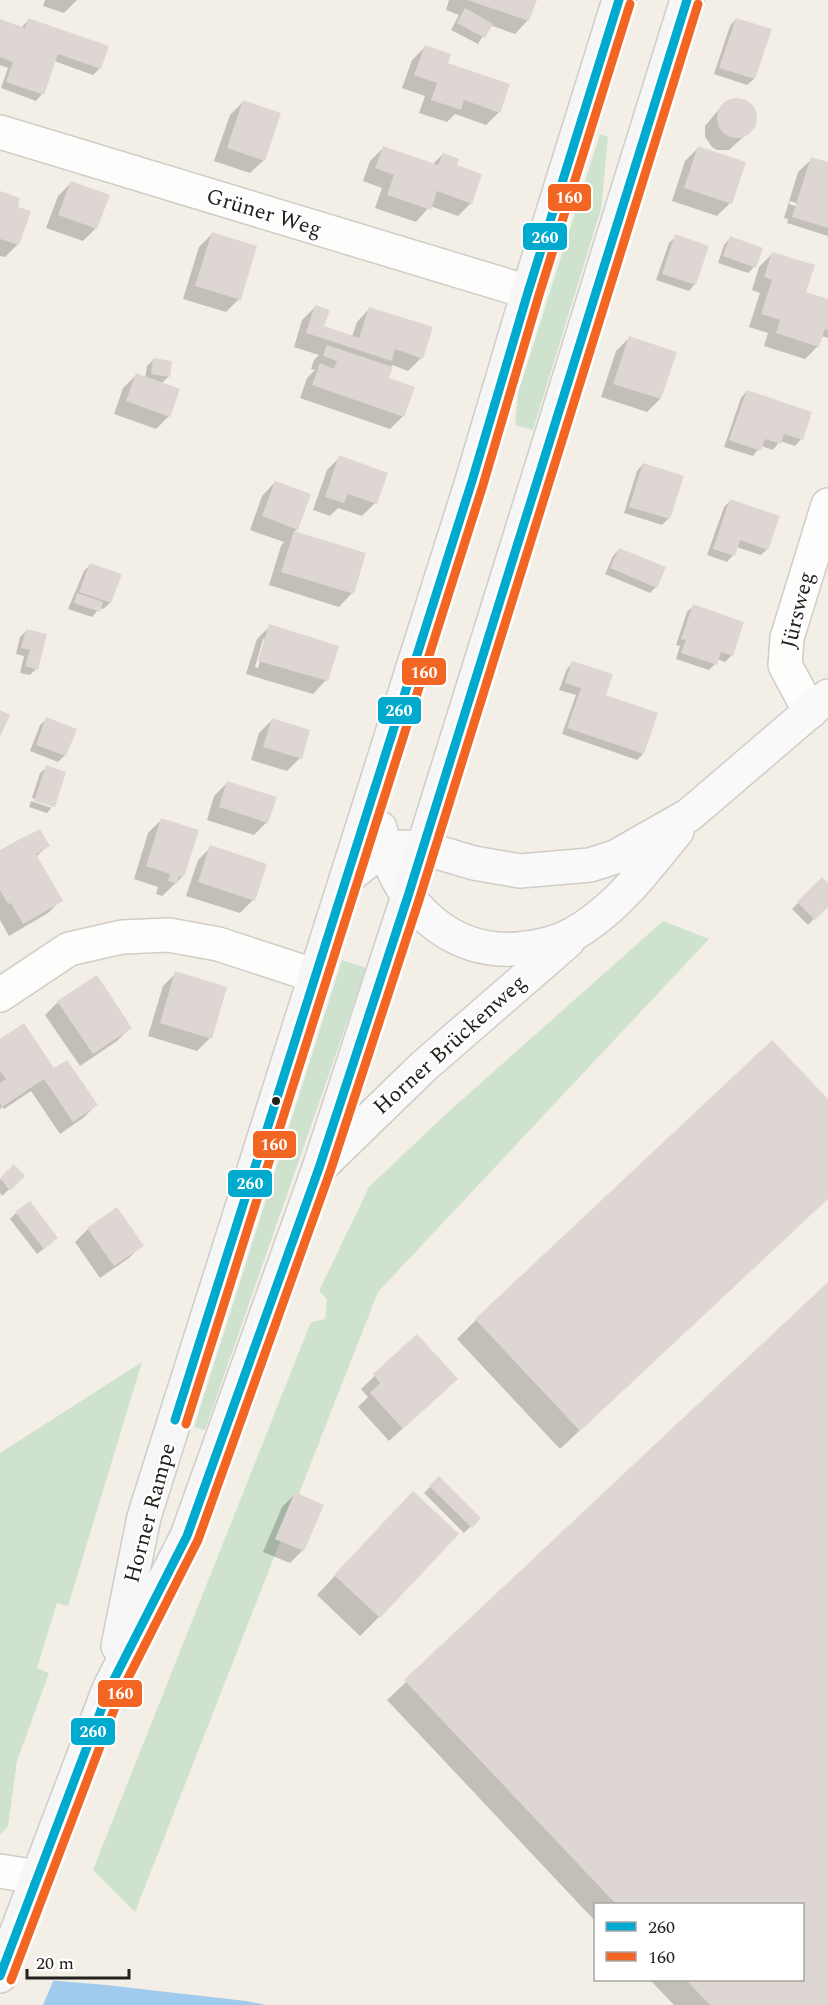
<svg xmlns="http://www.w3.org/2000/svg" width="828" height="2005" font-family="Spectral,serif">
<rect width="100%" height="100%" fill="#f3efe7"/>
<!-- green -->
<g fill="#cfe2cd">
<polygon points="600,134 608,137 601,209 533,430 515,425 518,393"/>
<polygon points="663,921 709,939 378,1292 135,1912 93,1870 311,1322 325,1319 327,1299 319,1291 369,1187 446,1114"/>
<polygon points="342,960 366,968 205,1430 194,1427"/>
<polygon points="142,1362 68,1606 57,1603 37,1668 49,1673 17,1761 8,1826 0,1835 0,1453"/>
</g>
<!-- water -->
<polygon fill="#a0cbec" points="0,1976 106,1985 246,2001 266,2005 0,2005"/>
<!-- pier -->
<polygon fill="#f3efe7" points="0,1973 54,1979 43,2005 0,2005"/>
<!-- shadow -->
<g fill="#0003" fill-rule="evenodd">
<polygon points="45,0 77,0 64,13 43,6"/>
<polygon points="449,0 535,0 528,20 515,34 490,25 478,44 451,30 459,15 446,10"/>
<polygon points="29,19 100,68 93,75 54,61 42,94 36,101 1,88 8,68 0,65 0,21 21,28"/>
<polygon points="736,19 770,30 754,79 747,85 714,74 730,26"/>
<polygon points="425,47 499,112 486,125 455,114 447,122 419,113 425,96 402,88 412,60"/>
<polygon points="737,99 748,102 755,112 756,118 752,129 729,150 717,150 712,147 705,137 705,126 725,102"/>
<polygon points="243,102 264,160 250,173 214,161 230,115"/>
<polygon points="383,148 432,165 443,154 455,166 471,203 458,216 430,206 416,222 375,208 382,188 363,181 370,161"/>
<polygon points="698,148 730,203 717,216 672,201 685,161"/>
<path d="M812,159L828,164V236L787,223L788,219L784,218L798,172ZM790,201L823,212V215L789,204Z"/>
<polygon points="71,183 96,228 83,241 46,228 58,196"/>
<polygon points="0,193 16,207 18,244 5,257 0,256"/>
<polygon points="212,234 239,299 226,312 183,299 199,247"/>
<polygon points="676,236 695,284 689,291 656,280 669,243"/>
<polygon points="730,238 754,267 748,273 718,263 724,245"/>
<polygon points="773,253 803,298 828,301 828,338 821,336 818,346 805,359 764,346 768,333 749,327 760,293 752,290 759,267"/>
<polygon points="315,307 322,327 352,337 357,322 370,308 421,358 408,371 392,365 387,379 403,416 390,429 300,398 307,378 315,370 311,369 314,360 319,355 294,347 302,320"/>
<polygon points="629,338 675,353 660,399 647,412 601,397 616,351"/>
<polygon points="153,360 169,376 161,384 169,416 156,429 114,414 123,388 136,375 145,378 147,366"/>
<polygon points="747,391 801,439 795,446 780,441 773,450 761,446 753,456 724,447 741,398"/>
<polygon points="340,457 375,503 362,516 338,508 330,516 313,510 327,470"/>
<polygon points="643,464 682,477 668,519 662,525 624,513 637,471"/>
<polygon points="275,482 297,529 294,532 352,593 339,607 269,585 281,546 284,542 250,530 262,496"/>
<polygon points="730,501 767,549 761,555 736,547 733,555 727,562 707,555 724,507"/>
<polygon points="619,549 656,587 650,593 605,574 613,556"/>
<polygon points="91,564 120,575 110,603 103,609 100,608 92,617 68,609 84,571"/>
<polygon points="693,606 732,655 725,662 717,659 715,664 709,670 676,659 680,646 676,645 687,612"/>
<path d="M270,626L326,680L313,694L246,674L257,639ZM263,639H266L258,668L255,667Z"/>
<polygon points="26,631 36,669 30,675 20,673 24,656 16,654 20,637"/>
<polygon points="573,662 604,696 643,754 637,760 562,734 576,695 559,690 567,669"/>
<polygon points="47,719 65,755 58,762 30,751 40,725"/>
<polygon points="272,720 300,758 287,771 251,760 259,733"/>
<polygon points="47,767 53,806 47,813 29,807 31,801 52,808 52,804 32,798 40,773"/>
<polygon points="227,783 267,822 254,835 207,820 214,796"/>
<polygon points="161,820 182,877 162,896 156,894 158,887 134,879 148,833"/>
<polygon points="24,837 48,845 36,857 61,900 48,913 9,936 0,920 0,851"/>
<polygon points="211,847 253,900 240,913 186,896 198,860"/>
<polygon points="822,879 828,885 828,904 808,925 792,909"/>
<polygon points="176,973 210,1038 197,1051 148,1036 163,986"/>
<polygon points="58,1002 130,1028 117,1041 80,1066 45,1015"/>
<polygon points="0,1041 53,1070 96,1105 83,1118 60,1134 31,1091 4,1109 2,1107 0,1109"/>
<polygon points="828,1101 828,1198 560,1449 457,1339 476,1320"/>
<polygon points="14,1167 23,1176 2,1196 0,1193 0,1180"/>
<polygon points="16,1213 50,1244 37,1254 10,1219"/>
<polygon points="88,1229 142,1245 129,1258 100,1278 75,1242"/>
<polygon points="828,1285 828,2005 674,2005 650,1980 802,1980 802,1904 596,1904 596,1922 387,1700"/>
<polygon points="417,1336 443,1392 389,1441 358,1407 368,1397 361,1389"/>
<polygon points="439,1478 479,1518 464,1533 424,1493"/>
<polygon points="295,1494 303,1550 290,1563 263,1552 282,1507"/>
<polygon points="394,1512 379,1617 360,1636 317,1595"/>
</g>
<!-- building -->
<g fill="#ded6d2">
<polygon points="467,0 537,0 529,21"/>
<polygon points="465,8 493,24 485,38 457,23"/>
<polygon points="28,18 109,46 101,69 58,54 44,95 6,82 13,62 0,57 0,19 25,28"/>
<polygon points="736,18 772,29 755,79 719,68"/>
<polygon points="425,45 451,54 448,63 510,84 500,113 464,100 461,110 431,100 437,83 414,75"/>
<circle cx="737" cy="118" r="20"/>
<polygon points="243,100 281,113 265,161 227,148"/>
<polygon points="383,146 438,165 443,153 459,159 457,165 482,174 472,204 437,191 431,210 387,195 394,175 375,168"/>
<polygon points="698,146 746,162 732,204 684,188"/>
<polygon points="811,157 828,162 828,228 792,217"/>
<polygon points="71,181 110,195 97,229 58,215"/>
<polygon points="0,191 20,198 18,207 31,211 19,245 0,239"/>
<polygon points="212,232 257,246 241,300 195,286"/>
<polygon points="675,234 709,246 696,285 662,274"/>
<polygon points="730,236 763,248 756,268 723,256"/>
<polygon points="772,252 815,265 806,292 828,299 828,330 825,329 819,347 776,333 780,320 761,314 772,280 764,277"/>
<polygon points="315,305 330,310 324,326 359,338 369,307 433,327 423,359 395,349 392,361 306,333"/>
<polygon points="629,336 677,352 661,399 613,384"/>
<polygon points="327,345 393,367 389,378 415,387 404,417 312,385 320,363 334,369 337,361 323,356"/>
<polygon points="153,358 172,361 170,377 151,374"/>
<polygon points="136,373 180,389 170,417 126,401"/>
<polygon points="747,390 812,412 803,440 784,434 781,444 765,439 761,451 729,440"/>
<polygon points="339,455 388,473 377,504 348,494 344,503 325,497"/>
<polygon points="643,463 684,476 670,519 629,507"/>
<polygon points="275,481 311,494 298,530 262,516"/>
<polygon points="730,499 780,516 768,550 740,540 735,556 713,549"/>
<polygon points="294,531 366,553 354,594 281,572"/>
<polygon points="619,548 666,567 657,588 610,568"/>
<polygon points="90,563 122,574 111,603 79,592"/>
<polygon points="77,593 103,602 100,612 74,603"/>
<polygon points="693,604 744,622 733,656 721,652 717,665 681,653 686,640 681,639"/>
<polygon points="269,624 339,646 328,681 258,661"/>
<polygon points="26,629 47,634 38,670 25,666 30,650 21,648"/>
<polygon points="572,661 613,674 606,695 658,713 644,754 567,728 581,688 565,683"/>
<polygon points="0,710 10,715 0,737"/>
<polygon points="46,717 77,729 66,756 36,745"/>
<polygon points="272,718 310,730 302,759 263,747"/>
<polygon points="46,765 66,772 55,807 34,801"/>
<polygon points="227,781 277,797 268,823 219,807"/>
<polygon points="161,818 199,830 184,877 179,876 177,884 168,881 170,874 146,866"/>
<polygon points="40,829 50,846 36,854 63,901 23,924 11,903 8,904 0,890 0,850"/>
<polygon points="210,845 267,864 255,901 198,882"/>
<polygon points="822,877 828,883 828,907 815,920 797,902"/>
<polygon points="175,971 227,987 212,1039 160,1023"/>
<polygon points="97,975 132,1028 93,1054 57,1001"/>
<polygon points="24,1023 54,1068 67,1060 98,1105 73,1122 44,1079 2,1107 0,1103 0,1083 6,1079 0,1071 0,1039"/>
<polygon points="772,1040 828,1099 828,1199 580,1431 475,1319"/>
<polygon points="14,1164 25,1176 10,1191 0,1178"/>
<polygon points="30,1201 58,1238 44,1249 15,1212"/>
<polygon points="117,1207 144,1246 114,1266 87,1228"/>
<polygon points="828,1282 828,2005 710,2005 686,1980 802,1980 802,1904 616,1904 404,1680"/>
<polygon points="417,1334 458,1379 403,1429 370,1393 380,1383 373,1374"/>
<polygon points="439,1476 481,1518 472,1528 429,1486"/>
<polygon points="413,1491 459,1534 380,1618 334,1575"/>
<polygon points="295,1492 324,1505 304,1551 275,1539"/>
</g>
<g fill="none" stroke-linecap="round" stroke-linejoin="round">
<defs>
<g id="street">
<polyline points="0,132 528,292"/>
<polyline points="810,712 785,665 787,638 828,505"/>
<polyline points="0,995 69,949 122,937 169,935 218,944 316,976"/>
<polyline points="0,1871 37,1877"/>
</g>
<g id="secondary">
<path d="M380,828C393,900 449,959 526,948C547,946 569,938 586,926C624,900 648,866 677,831"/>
<polyline points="347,878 374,856 384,850 398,847 423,848 474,863 520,871 590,865 615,857 689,815 828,696"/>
<polyline points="319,1168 424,1066 568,941"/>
</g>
<g id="primary">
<polyline points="118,1646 144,1517 472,481 528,292 619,0"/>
<polyline points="0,1976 109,1689 187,1536 319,1168 408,896 687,0"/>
</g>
</defs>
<!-- street casing -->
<use href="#street" stroke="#d0ccc6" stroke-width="36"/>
<!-- secondary casing -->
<use href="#secondary" stroke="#d0ccc6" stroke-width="36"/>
<!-- primary casing -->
<use href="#primary" stroke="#cfcdc9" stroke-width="36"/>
<!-- street -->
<use href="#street" stroke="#fdfdfb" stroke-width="33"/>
<!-- secondary -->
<use href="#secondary" stroke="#faf9f9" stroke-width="33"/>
<!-- primary -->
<use href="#primary" stroke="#f6f6f7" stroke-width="33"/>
<defs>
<g id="bus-1">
<polyline points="175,1420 472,481 528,292 619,0"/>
<polyline points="0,1976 109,1689 187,1536 319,1168 408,896 687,0"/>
</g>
<g id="bus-2">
<polyline points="186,1424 483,485 539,295 630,4"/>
<polyline points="11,1980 120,1694 198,1540 330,1172 419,900 698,4"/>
</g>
</defs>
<!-- bus-1 casing -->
<use href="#bus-1" stroke="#fff" stroke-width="14"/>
<!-- bus-2 casing -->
<use href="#bus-2" stroke="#fff" stroke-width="14"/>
<!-- bus-1 -->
<use href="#bus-1" stroke="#00a9ce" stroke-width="9"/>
<!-- bus-2 -->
<use href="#bus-2" stroke="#f26522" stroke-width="9"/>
</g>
<!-- markers -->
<circle fill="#24211c" stroke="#fff" stroke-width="2" cx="276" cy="1101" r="5"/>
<g text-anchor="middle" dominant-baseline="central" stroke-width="4.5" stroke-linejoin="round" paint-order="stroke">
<!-- street labels -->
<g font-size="22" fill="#24211c" stroke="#fff">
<text transform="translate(264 213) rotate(17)">Grüner Weg</text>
<text transform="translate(798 610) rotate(-76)">Jürsweg</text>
<text transform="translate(450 1045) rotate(-42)">Horner Brückenweg</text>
<text transform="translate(150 1513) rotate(-75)">Horner Rampe</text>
</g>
</g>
<g stroke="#fff" stroke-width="2">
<rect x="547" y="183" width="45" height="29" rx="6" fill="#f26522"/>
<rect x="522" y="222" width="46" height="29" rx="6" fill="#00a9ce"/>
<rect x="401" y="657" width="46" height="29" rx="6" fill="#f26522"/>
<rect x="377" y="696" width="45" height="29" rx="6" fill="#00a9ce"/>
<rect x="252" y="1130" width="45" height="29" rx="6" fill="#f26522"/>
<rect x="227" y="1169" width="46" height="29" rx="6" fill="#00a9ce"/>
<rect x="97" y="1679" width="46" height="29" rx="6" fill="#f26522"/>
<rect x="70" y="1717" width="46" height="29" rx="6" fill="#00a9ce"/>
</g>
<g font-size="16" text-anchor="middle" font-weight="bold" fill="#fff">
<text x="569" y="203">160</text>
<text x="545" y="243">260</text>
<text x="424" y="678">160</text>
<text x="399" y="716">260</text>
<text x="274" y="1150">160</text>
<text x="250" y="1189">260</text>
<text x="120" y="1699">160</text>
<text x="93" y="1737">260</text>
</g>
<!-- legend -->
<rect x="594" y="1903" width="210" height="78" fill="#ffffff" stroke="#a7a6a4" stroke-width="1.5"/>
<rect x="606" y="1922" width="30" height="9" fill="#00a9ce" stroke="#a7a6a4" stroke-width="1.5"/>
<text x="648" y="1933" font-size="18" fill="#24211c">260</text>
<rect x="606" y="1952" width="30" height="9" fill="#f26522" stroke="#a7a6a4" stroke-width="1.5"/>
<text x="648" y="1963" font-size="18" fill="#24211c">160</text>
<!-- scale -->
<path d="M27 1969v9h102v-9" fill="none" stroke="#24211c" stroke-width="3"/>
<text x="36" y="1969" font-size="18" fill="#24211c" stroke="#ffffff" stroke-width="4.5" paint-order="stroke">20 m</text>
</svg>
